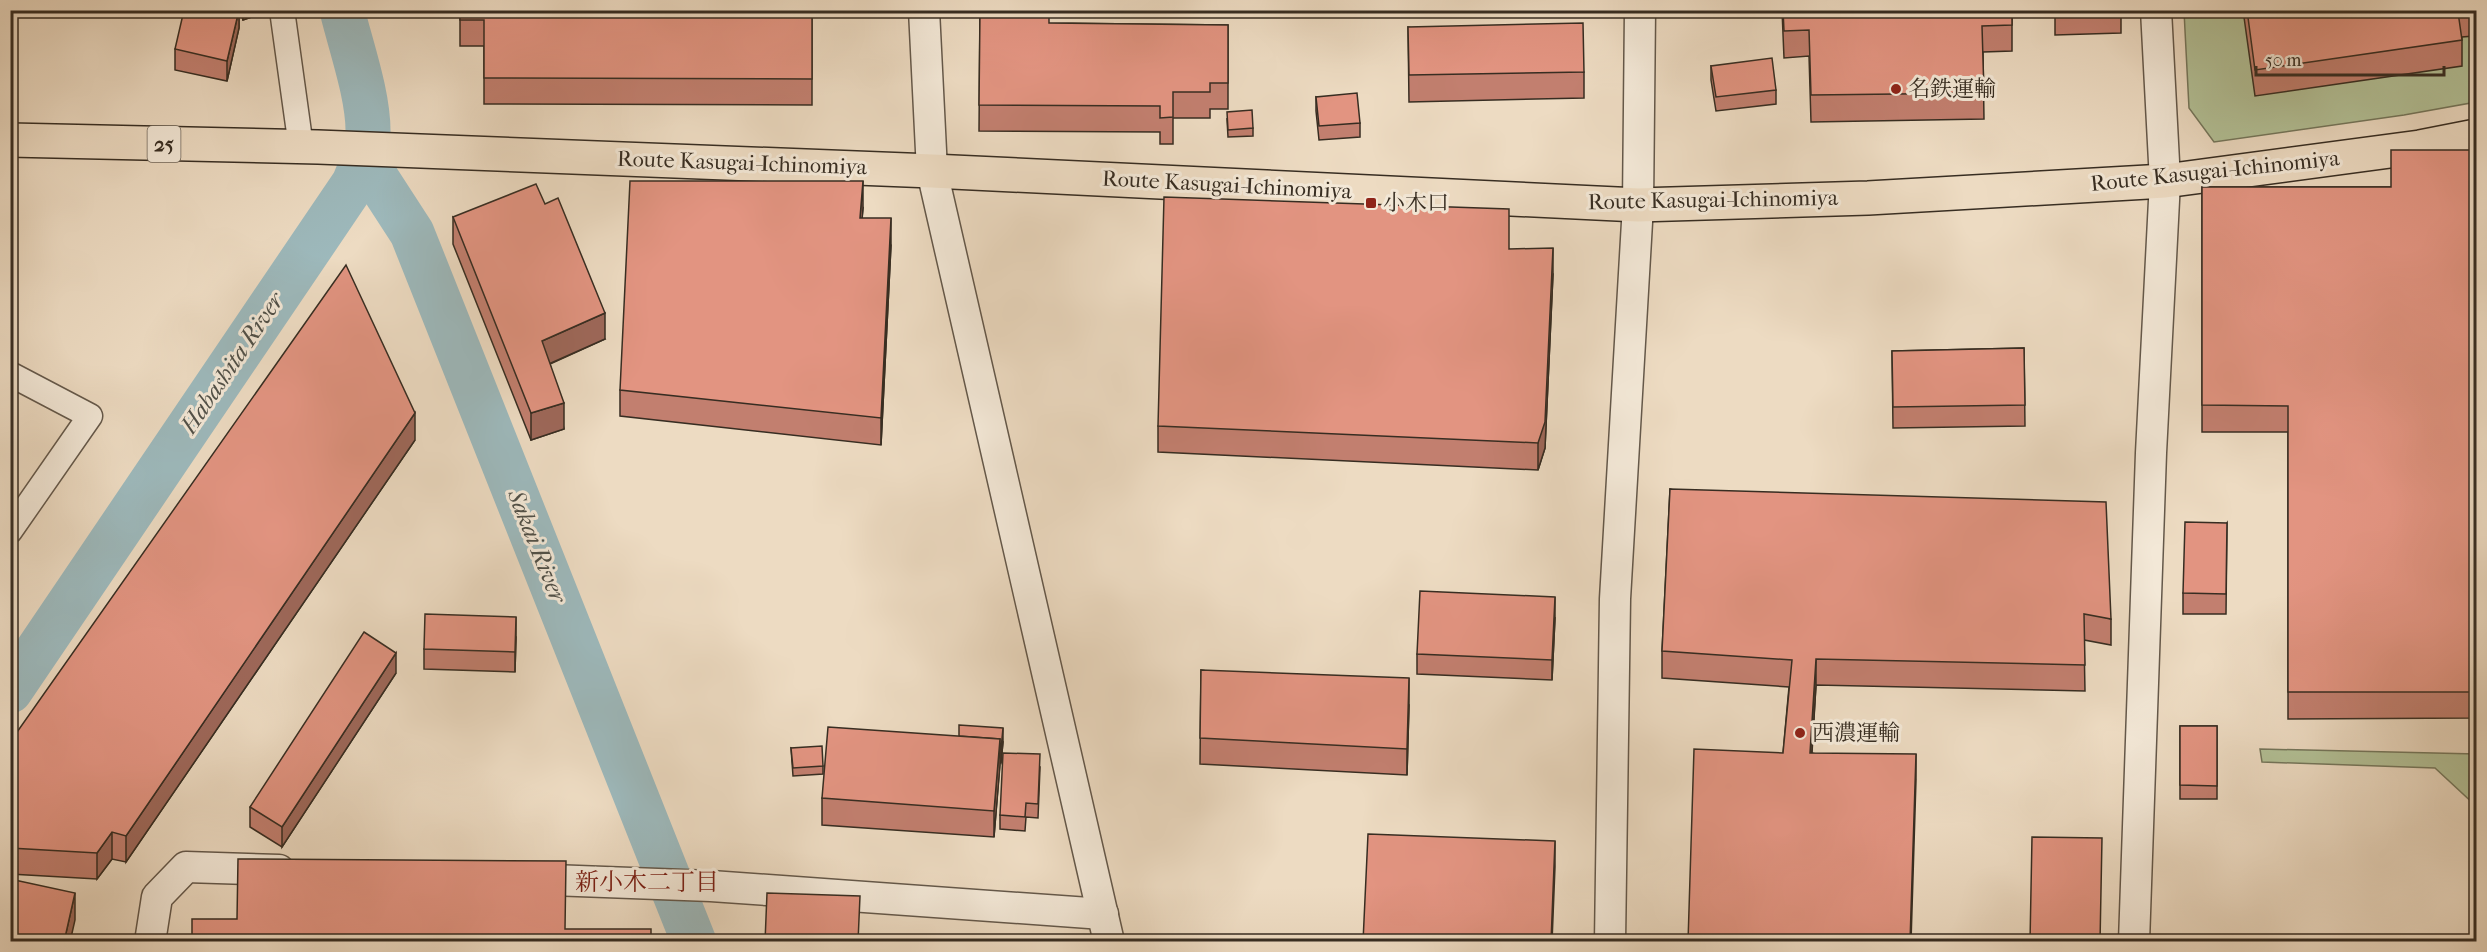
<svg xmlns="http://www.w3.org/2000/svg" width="2487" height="952" font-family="'IM FELL French Canon','Noto Serif JP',serif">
<rect width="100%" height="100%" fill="#eddbc2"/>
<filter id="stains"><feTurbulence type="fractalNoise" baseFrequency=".00333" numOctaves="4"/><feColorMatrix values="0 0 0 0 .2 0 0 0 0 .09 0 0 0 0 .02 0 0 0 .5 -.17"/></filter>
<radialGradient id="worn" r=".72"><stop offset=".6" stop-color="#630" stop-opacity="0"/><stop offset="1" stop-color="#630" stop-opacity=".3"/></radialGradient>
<!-- green -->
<g fill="#b3c197" stroke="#75775c" stroke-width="1.5">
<polygon points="2184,11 2476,11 2476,102 2404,115 2214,142 2189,108"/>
<polygon points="2260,749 2476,754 2476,806 2435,768 2262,762"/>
</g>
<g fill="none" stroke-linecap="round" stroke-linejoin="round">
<!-- river -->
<g stroke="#9db9bc" stroke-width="45">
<polyline points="364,159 412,233 694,942"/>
<path d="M10,691L354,183C361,167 367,151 368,134C369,97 351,47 342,10"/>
</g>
<defs>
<g id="minor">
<polyline points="282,10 301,147"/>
<polyline points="10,374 90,416 10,531"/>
</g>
<g id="tertiary">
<polyline points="924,10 932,171 1109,942"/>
<polyline points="525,879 711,886 1103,914"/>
<polyline points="150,942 157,897 186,867 279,870"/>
<polyline points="1610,942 1615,599 1638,205 1640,10"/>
<polyline points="2134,942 2151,453 2165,181 2156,10"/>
</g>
<polyline id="primary" points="10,140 318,147 932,171 1638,205 1868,198 2165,181 2420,147 2476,136"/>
</defs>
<!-- minor casing -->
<use href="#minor" stroke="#64584a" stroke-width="27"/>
<!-- tertiary casing -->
<use href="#tertiary" stroke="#64584a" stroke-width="33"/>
<!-- primary casing -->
<use href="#primary" stroke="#372d22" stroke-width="36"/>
<!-- minor -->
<use href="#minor" stroke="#f3e8d7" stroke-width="24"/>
<!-- tertiary -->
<use href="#tertiary" stroke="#f3e8d7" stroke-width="30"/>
<!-- primary -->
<use href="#primary" stroke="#eddbc2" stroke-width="33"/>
</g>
<!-- wall -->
<g fill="#c27f6f" stroke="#372d22" stroke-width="1.5">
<polygon points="239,10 239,28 227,81 175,70 175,49"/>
<polygon points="240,10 271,10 243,20"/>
<polygon points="460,10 812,10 812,105 484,104 484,46 460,46"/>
<polygon points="980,10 1049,23 1228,25 1228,109 1210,109 1210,118 1173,118 1173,144 1160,144 1160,132 979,131"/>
<polygon points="1782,10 2012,10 2012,51 1983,52 1984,119 1811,122 1809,56 1784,58"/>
<polygon points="2055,10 2121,10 2121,33 2055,35"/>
<polygon points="2243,10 2474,10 2474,36 2462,37 2462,66 2255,96"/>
<polygon points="1408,27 1584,72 1584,98 1409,102"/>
<polygon points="1711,66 1776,90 1776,104 1716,111 1711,80"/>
<polygon points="1316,97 1360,123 1360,137 1319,140 1316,111"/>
<polygon points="1227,119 1253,128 1253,136 1228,137"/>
<polygon points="2476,150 2476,718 2288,719 2288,432 2202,432 2202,187 2391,187"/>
<polygon points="863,208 862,218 891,245 881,445 620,416 620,390"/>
<polygon points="453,217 605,339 550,364 564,429 531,440 453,244"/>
<polygon points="1509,249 1553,274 1545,448 1538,470 1158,452 1158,426"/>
<polygon points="2024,348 2025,426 1893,428 1892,351"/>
<polygon points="415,440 126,862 112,859 97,879 10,874 10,742"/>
<polygon points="1670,489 2111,619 2111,645 2084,640 2085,691 1816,685 1812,753 1916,780 1783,753 1789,687 1662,678 1662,651"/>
<polygon points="2227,523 2226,614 2183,614 2183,593"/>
<polygon points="1555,618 1552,680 1417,674 1417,654"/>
<polygon points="516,637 515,672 424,669 424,649"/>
<polygon points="1201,670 1409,705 1407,775 1200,764"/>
<polygon points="396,673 282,847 250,827 250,807"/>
<rect x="2180" y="726" width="37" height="73"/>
<polygon points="1003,742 1001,763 1000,762 994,837 822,825 822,798"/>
<polygon points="791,748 823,766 823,774 793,776"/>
<polygon points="1040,768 1038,818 1026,817 1025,831 1000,829 1000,815"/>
</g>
<!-- shaded-wall -->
<g fill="#9e685a" stroke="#372d22" stroke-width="1.5">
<polygon points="239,10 239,28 227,81 227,61"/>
<polygon points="243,10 271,10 243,20"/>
<polygon points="863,181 863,208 860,245 860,218"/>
<polygon points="891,218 891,245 881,445 881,418"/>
<polygon points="1553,248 1553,274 1545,448 1538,470 1538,443"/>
<polygon points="12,273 12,293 10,296 10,275"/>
<polygon points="605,313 605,339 542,367 542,341"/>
<polygon points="564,403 564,429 531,440 531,413"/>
<polygon points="415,413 415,440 126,862 126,836"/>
<polygon points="1555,597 1555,618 1552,680 1552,660"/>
<polygon points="516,617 516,637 515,672 515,652"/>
<polygon points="396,653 396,673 282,847 282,827"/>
<polygon points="1816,659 1816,685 1810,779 1810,753"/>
<polygon points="1409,678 1409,705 1407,775 1407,749"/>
<polygon points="1003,728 1003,742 1001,763 1001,749"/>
<polygon points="1000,739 1000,765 994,837 994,811"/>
<polygon points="1916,754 1916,780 1911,942 1910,942"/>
<polygon points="112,832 112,859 97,879 97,853"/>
<polygon points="1555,841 1555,867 1552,942 1551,942"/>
<polygon points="75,893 75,920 70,942 64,942"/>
</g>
<!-- building -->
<g fill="#e29481" stroke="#372d22" stroke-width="1.5">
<polygon points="184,10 239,10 227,61 175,49"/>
<polygon points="460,10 812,10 812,79 484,78 484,20 460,20"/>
<polygon points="980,10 1049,10 1049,23 1228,25 1228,83 1210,83 1210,92 1173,92 1173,117 1160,118 1160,106 979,105"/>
<polygon points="1783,10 2012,10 2012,25 1982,26 1984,93 1811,95 1809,30 1784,31"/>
<polygon points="2247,10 2465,10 2458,12 2462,40 2255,70"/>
<polygon points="1583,23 1584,72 1409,75 1408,27"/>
<polygon points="1772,58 1776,90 1716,97 1711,66"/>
<polygon points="1357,93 1360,123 1319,126 1316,97"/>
<polygon points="1252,110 1253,128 1228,130 1227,112"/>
<polygon points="2391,150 2476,150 2476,692 2288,692 2288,406 2202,405 2202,187 2391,187"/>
<polygon points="630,181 863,181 860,218 891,218 881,418 620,390"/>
<polygon points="536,184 545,204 558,198 605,313 542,341 564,403 531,413 453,217"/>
<polygon points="1164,197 1509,209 1509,249 1553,248 1545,422 1538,443 1158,426"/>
<polygon points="346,265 415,413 126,836 112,832 97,853 10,848 10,742"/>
<polygon points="2024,348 2025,405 1893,407 1892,351"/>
<polygon points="1670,489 2106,502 2111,619 2084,614 2085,665 1816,659 1810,753 1916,754 1910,942 1688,942 1694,749 1783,753 1792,660 1662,651"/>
<polygon points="2185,522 2227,523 2226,594 2183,593"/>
<polygon points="1420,591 1555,597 1552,660 1417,654"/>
<polygon points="425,614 516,617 515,652 424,649"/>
<polygon points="364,632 396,653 282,827 250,807"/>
<polygon points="1201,670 1409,678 1407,749 1200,738"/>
<polygon points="959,725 1003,728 1001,749 1000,749 1000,739 959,736"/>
<polygon points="2180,726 2217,726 2217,786 2180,785"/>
<polygon points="828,727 1000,739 994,811 822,798"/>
<polygon points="822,746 823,766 793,768 791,748"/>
<polygon points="1003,753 1040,754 1038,804 1026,803 1025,817 1000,815"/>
<polygon points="1368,834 1555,841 1551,942 1363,942"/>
<polygon points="2032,837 2102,838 2100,942 2030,942"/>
<polygon points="238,859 566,861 565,929 651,929 651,942 192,942 192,919 237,919"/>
<polygon points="10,879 75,893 64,942 10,942"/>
<polygon points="767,893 860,896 858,942 765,942"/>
</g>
<!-- markers -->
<g fill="#8f2418" stroke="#f3e8d7" stroke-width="2">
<circle cx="1896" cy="89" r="6"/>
<rect x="1365" y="197" width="12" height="12" rx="3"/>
<circle cx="1800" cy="733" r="6"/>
</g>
<g text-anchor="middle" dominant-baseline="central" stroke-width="6" stroke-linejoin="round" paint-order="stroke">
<!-- shield labels -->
<rect fill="#f3e8d7" stroke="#6f6558" stroke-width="1.5" x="147.5" y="126" width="33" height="36" rx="4.5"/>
<g font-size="21" font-weight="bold" fill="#372d22">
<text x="164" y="144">25</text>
</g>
<!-- poi labels -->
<g font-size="22" fill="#372d22" stroke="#f3e8d7" text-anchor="start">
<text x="1908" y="89">名鉄運輸</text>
<text x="1383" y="203">小木口</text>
<text x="1812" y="733">西濃運輸</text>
</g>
<!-- street labels -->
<g font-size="22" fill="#372d22" stroke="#f3e8d7">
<text transform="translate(742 163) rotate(2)">Route Kasugai-Ichinomiya</text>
<text transform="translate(2215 171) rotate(-6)">Route Kasugai-Ichinomiya</text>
<text transform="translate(1227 185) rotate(3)">Route Kasugai-Ichinomiya</text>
<text transform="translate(1713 200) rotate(-1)">Route Kasugai-Ichinomiya</text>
</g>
<!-- water labels -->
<g font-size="24" font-style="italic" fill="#505048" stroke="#f3e8d7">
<text transform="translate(232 363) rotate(-56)">Habashita River</text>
<text transform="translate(537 546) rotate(68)">Sakai River</text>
</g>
<!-- neighbourhood labels -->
<g font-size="24" fill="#7a1f14" stroke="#f3e8d7">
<text x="647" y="882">新小木二丁目</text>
</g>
</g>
<!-- margin -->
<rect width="2487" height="952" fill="none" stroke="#eddbc2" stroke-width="36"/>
<rect x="12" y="12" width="2463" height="928" fill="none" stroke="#372d22" stroke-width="3"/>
<rect x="18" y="18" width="2451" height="916" fill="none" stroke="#372d22" stroke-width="1.5"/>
<!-- scale -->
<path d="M2256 66v9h188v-9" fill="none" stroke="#372d22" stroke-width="3"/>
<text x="2265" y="66" font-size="18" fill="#372d22" stroke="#f3e8d7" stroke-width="4.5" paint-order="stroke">50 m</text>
<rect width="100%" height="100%" filter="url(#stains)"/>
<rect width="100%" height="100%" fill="url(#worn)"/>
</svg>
